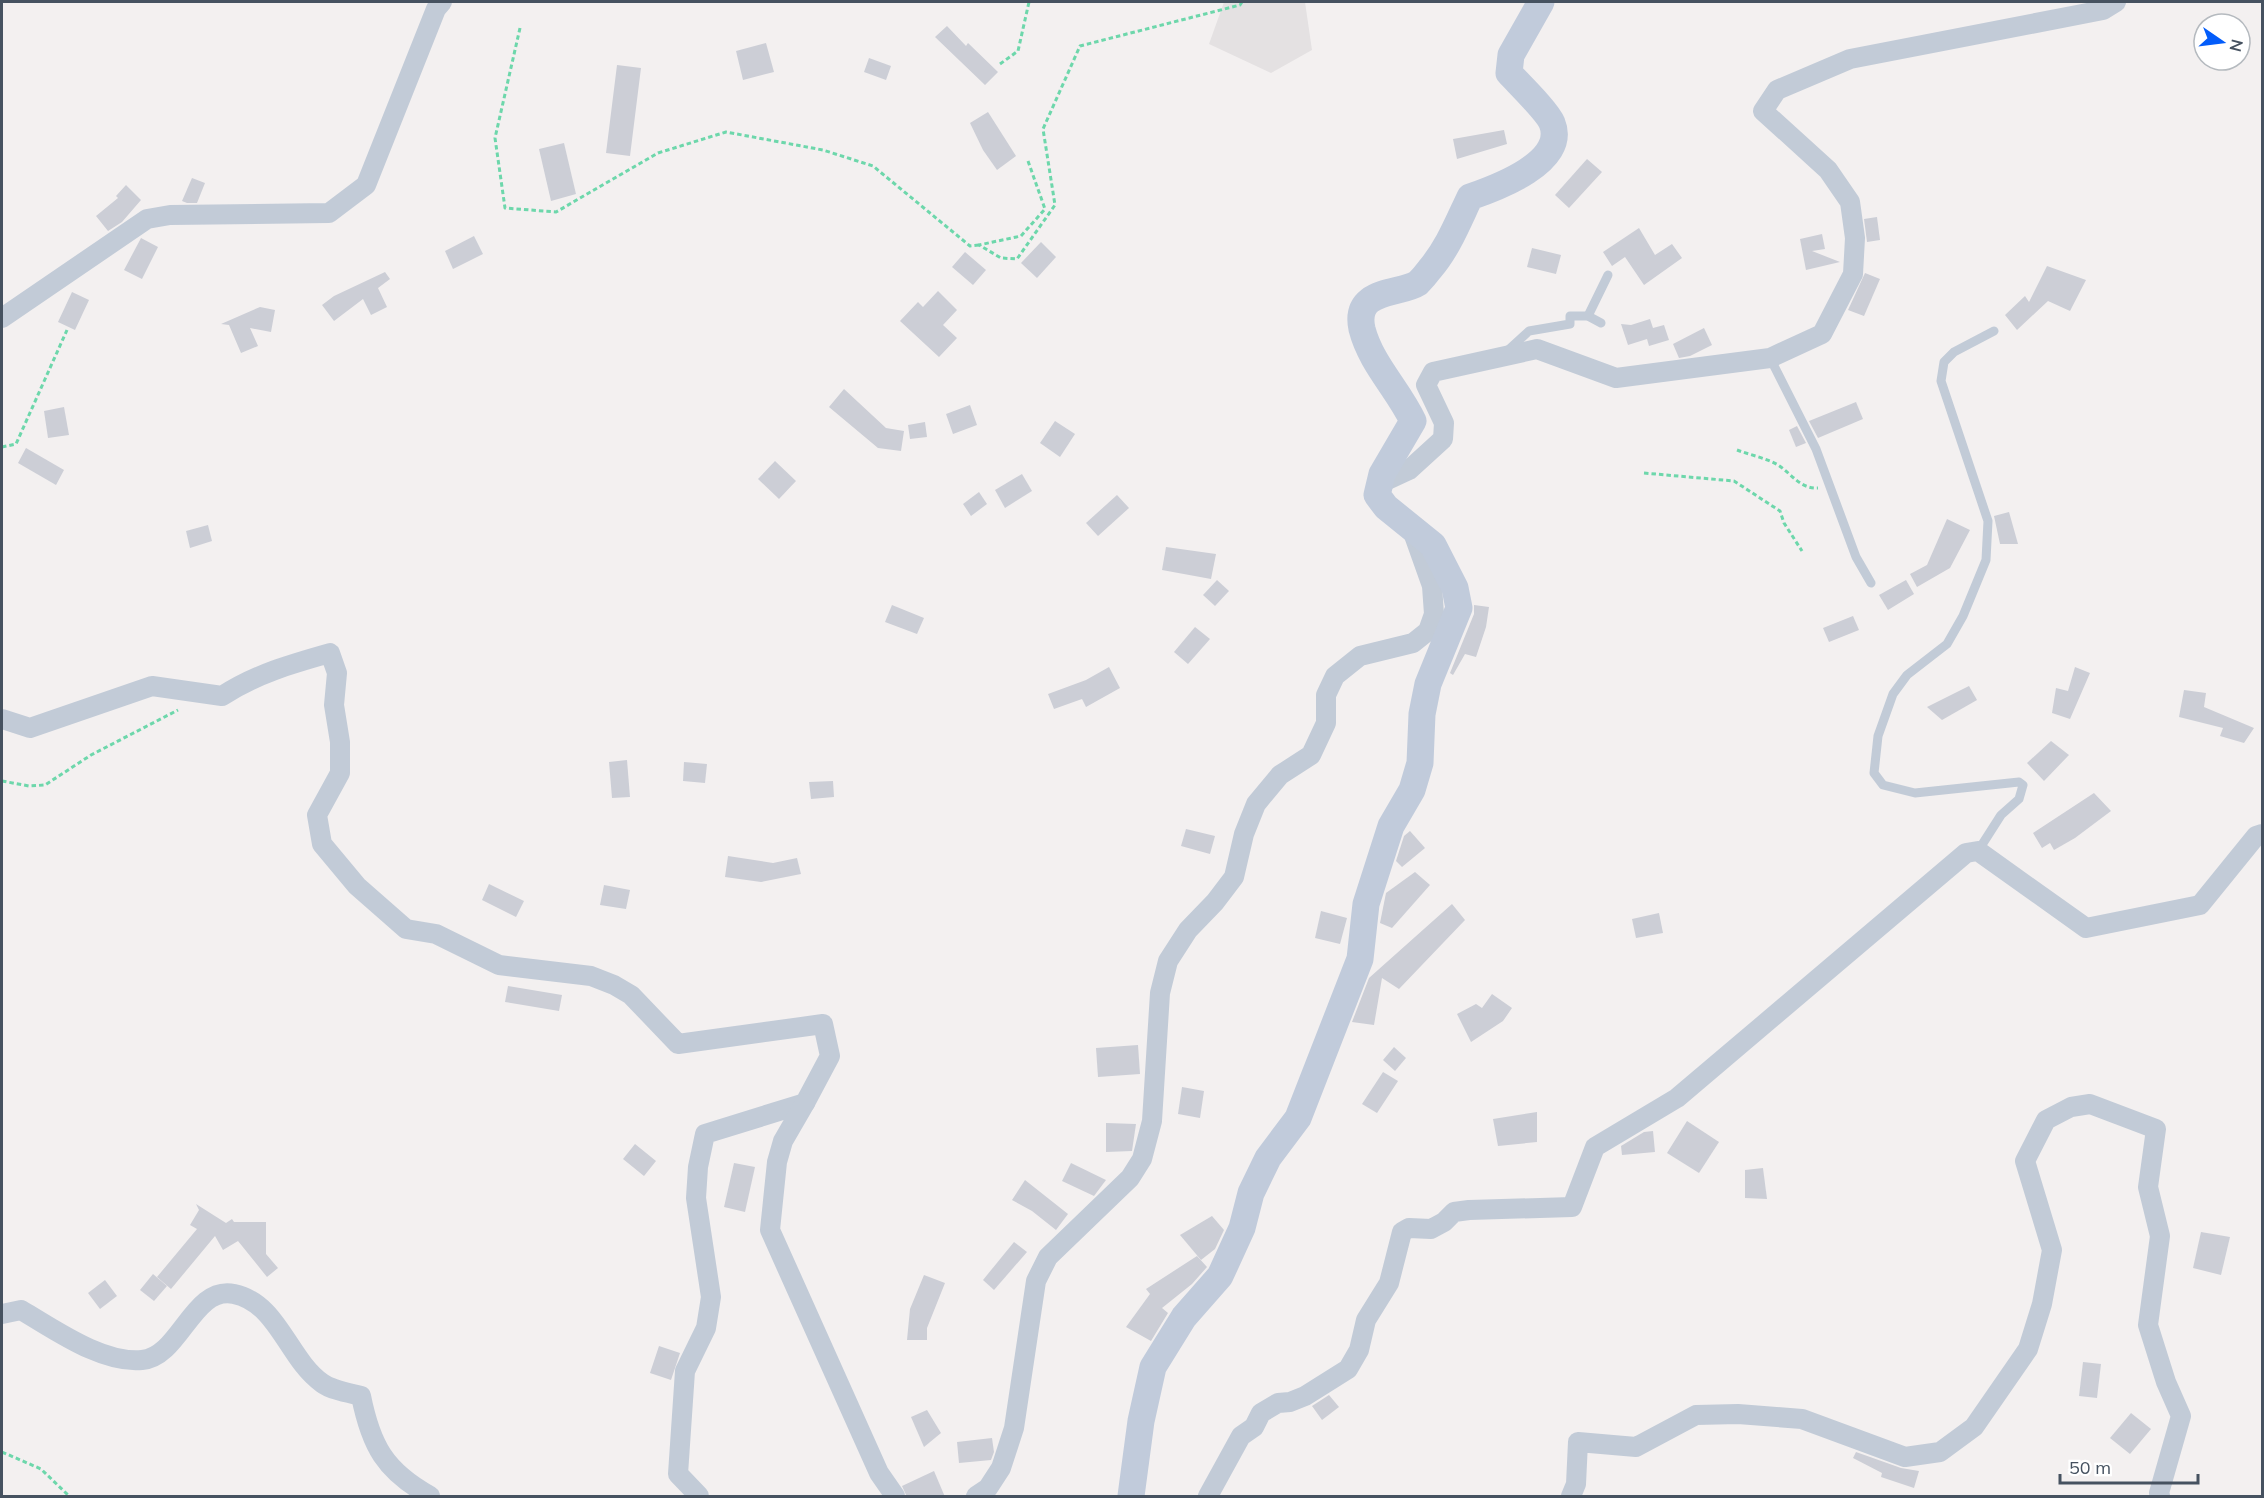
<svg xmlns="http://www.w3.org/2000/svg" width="2264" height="1498" font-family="Mulish,sans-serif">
<rect width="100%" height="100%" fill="#f3f0f0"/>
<!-- education -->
<polygon fill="#e4e1e2" points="1224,2 1305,2 1312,50 1271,73 1209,44"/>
<!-- building -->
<g fill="#ccced6">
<polygon points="947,26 966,46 968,43 998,72 985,85 935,37"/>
<polygon points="766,43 774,72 743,80 736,51"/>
<polygon points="869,58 891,66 886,80 864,72"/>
<polygon points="617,65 641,68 630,156 606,153"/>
<polygon points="988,112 1016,156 997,170 983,150 970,123"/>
<polygon points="1504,130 1507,144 1457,159 1453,139"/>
<polygon points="564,143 576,194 551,201 539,149"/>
<polygon points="1587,159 1602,172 1569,208 1555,195"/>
<polygon points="192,178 205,183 197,203 187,203 182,201"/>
<polygon points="126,185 141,200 122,222 108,231 96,216 118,198 116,196"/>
<polygon points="1877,217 1880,240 1867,242 1864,219"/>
<polygon points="1639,228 1655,255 1672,244 1682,258 1644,285 1625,257 1612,266 1603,252"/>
<polygon points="1822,234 1825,249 1812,251 1840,262 1806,270 1800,239"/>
<polygon points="474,236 483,254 453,269 445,251"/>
<polygon points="141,238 158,247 142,279 124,270"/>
<polygon points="1041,242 1056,257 1037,278 1021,263"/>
<polygon points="1532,248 1561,255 1556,274 1527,267"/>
<polygon points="965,252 986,270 973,285 952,267"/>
<polygon points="2047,266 2086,280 2070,311 2048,301 2017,330 2005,315 2025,296 2029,302"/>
<polygon points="385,272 390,279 378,288 387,307 371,315 363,299 334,321 322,305 334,296"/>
<polygon points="1865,273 1880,279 1864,316 1848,310"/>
<polygon points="938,291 957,310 943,325 957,338 939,357 900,321 918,302 923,307"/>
<polygon points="72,292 89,300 75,330 58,322"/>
<polygon points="260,307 275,310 271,332 250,328 258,346 241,353 229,325 221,324"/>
<polygon points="1650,319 1653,328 1664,325 1669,340 1649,346 1647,339 1628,345 1621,324 1631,325"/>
<polygon points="1704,328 1712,345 1690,356 1679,358 1673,344"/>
<polygon points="844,389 886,428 904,431 901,451 878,448 829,407"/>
<polygon points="1856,402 1863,419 1818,438 1809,421"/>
<polygon points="970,405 977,425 953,434 946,414"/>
<polygon points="64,407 69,435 48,438 44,411"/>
<polygon points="1055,421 1075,434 1060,457 1040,443"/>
<polygon points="925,422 927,437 910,439 908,425"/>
<polygon points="1797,426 1806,443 1796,447 1789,430"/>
<polygon points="26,448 64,470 56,485 18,463"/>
<polygon points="775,461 796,481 779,499 758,479"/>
<polygon points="1022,474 1032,491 1005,508 995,490"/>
<polygon points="979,492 987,504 971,516 963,504"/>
<polygon points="1117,495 1129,508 1098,536 1086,523"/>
<polygon points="2009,512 2018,544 2000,544 1994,516"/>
<polygon points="1947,519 1970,530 1950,568 1917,587 1910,574 1927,565"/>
<polygon points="208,525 212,541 190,548 186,531"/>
<polygon points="1166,547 1216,554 1211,579 1162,570"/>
<polygon points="1217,580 1229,591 1215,606 1203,595"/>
<polygon points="1906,580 1914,594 1888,610 1879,595"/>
<polygon points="892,605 924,618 917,634 885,622"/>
<polygon points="1474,605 1489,607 1486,627 1476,657 1465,654 1453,675 1450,673 1474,614"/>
<polygon points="1853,616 1859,630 1829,642 1823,628"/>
<polygon points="1195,627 1210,639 1188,664 1174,652"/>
<polygon points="1109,667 1120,688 1086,707 1082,699 1054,709 1048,694 1086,680"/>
<polygon points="2075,667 2090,673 2070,719 2052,713 2056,688 2068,691"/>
<polygon points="1969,686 1977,700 1942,720 1927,707"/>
<polygon points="2184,690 2206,693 2204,707 2254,728 2244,743 2220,736 2223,728 2179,717"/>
<polygon points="2051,741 2069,755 2044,781 2027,763"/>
<polygon points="627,760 630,797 612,798 609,762"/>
<polygon points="684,762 707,764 705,783 683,781"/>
<polygon points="833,781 834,797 811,799 809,782"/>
<polygon points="2094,793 2111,811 2075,838 2054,850 2050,843 2042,848 2033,833"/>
<polygon points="1186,829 1215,836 1210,854 1181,846"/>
<polygon points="1410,831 1425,848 1402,867 1396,861 1404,836"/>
<polygon points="728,856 773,863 797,858 801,874 761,882 725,877"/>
<polygon points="1415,872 1430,885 1392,928 1380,923 1386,893"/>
<polygon points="489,884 524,901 516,917 482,900"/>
<polygon points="604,885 630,890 626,909 600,905"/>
<polygon points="1452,904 1465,920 1399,989 1382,978 1374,1025 1352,1022 1369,978"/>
<polygon points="1321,911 1347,918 1340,944 1315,938"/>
<polygon points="1659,913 1663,933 1636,938 1632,919"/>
<polygon points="508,986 562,995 559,1011 505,1002"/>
<polygon points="1492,994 1512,1008 1503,1021 1471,1042 1457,1014 1476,1004 1482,1008"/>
<polygon points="1138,1045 1140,1074 1098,1077 1096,1048"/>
<polygon points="1394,1047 1406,1058 1395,1071 1383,1060"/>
<polygon points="1383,1072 1398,1081 1377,1113 1362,1104"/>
<polygon points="1182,1087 1204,1091 1200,1118 1178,1114"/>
<polygon points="1537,1112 1537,1142 1498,1146 1493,1119"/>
<polygon points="1687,1121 1719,1142 1699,1173 1667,1153"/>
<polygon points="1106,1123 1136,1124 1132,1151 1106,1152"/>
<polygon points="1653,1131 1655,1152 1622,1155 1621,1146 1644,1132"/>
<polygon points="635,1144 656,1161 644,1176 623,1159"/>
<polygon points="734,1163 755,1167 745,1212 724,1207"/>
<polygon points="1071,1163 1106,1180 1094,1196 1062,1181"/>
<polygon points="1763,1168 1767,1199 1745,1198 1745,1170"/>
<polygon points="1025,1180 1068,1214 1056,1230 1032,1211 1012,1200"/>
<polygon points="196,1204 226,1223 232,1219 234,1222 266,1222 266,1254 278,1268 267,1277 238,1241 223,1250 215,1236 171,1289 157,1277 197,1229 190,1225 199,1210"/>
<polygon points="1212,1216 1224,1230 1215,1249 1201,1260 1180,1235"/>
<polygon points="2201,1232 2230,1237 2221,1275 2193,1268"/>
<polygon points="1014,1242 1027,1252 994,1290 983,1280"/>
<polygon points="1197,1256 1207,1267 1192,1284 1162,1308 1168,1313 1151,1341 1126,1327 1150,1294 1146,1289"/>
<polygon points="153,1274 167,1286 154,1301 140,1290"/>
<polygon points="924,1275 945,1283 927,1328 927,1340 907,1340 910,1309"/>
<polygon points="105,1280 117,1296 100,1309 88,1293"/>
<polygon points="659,1346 680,1353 671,1380 650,1373"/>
<polygon points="2083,1362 2101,1364 2097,1398 2079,1396"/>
<polygon points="1329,1395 1339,1407 1322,1420 1312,1406"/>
<polygon points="927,1410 941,1433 924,1447 911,1417"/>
<polygon points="2131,1413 2151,1429 2130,1454 2110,1438"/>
<polygon points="992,1438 994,1452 991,1460 959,1463 957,1442"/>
<polygon points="1856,1452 1901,1468 1919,1471 1914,1488 1881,1477 1882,1473 1853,1458"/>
<polygon points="934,1471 945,1497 907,1497 902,1486"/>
</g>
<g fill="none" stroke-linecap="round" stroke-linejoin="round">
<!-- path -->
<g stroke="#6dd7ab" stroke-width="3" stroke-dasharray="4.5 3" stroke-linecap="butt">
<polyline points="520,28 495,138 505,208 556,212 658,153 726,132 823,150 873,166 970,246 979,245"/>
<polyline points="1000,64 1018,51 1029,2"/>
<polyline points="1028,161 1045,209 1021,236 979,245 1001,258 1017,259 1055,205 1043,129 1080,46 1240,5 1242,2"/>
<polyline points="2,447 16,444 67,330"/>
<path d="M1737,450C1750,455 1766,458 1778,465C1792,474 1800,489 1818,488"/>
<polyline points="1644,473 1734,481 1780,511 1784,523 1802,551"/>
<polyline points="2,781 29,786 45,785 91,755 178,710"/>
<polyline points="2,1452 41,1469 69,1496"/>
</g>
<!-- lane -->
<g stroke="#c2cbd7" stroke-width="9">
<polyline points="1588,316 1608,275"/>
<polyline points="1506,352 1529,331 1570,324 1570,316 1588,316 1601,323"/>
<polyline points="1770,358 1816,449 1856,557 1871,583"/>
<polyline points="1978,851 2001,815 2019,799 2023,785 2019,782 1915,793 1883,785 1874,773 1878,736 1893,694 1907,675 1947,644 1963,616 1986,560 1988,521 1941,381 1944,362 1954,352 1994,331"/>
</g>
<!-- street -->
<g stroke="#c2cbd7" stroke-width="20">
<polyline points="2,318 147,219 170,215 329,213 366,185 436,9 442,2"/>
<polyline points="1381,483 1409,470 1443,439 1444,423 1426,385 1433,372 1537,349 1616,378 1770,358 1822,334 1853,274 1855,238 1850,202 1828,170 1763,111 1777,90 1850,59 2103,10 2116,2"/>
<path d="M2,719L30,728L152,686L222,696C256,674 291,664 330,653L337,673L334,705L340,742V773L317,815L322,844L357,886L406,929L436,934L499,965L591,976L614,985L631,995L678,1044L823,1024L830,1056L805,1103L705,1134L698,1167L696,1198L711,1297L706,1328L685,1371L678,1474L699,1496"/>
<polyline points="805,1103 783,1141 777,1162 770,1230 879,1473 895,1496"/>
<path d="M2,1314L21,1310C54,1329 102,1364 142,1360C180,1357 193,1285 234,1294C278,1303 288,1359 322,1383C331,1390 349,1393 361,1396C371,1446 385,1471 430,1496"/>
<polyline points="976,1496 988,1488 1001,1468 1014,1428 1036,1281 1048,1257 1130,1178 1142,1159 1152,1121 1160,993 1168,961 1188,930 1215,902 1234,877 1244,834 1256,804 1280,775 1311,755 1326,723 1326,695 1335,676 1360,656 1413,643 1428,631 1434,614 1432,586 1411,527"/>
<polyline points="1208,1496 1241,1436 1254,1427 1261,1413 1278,1403 1290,1402 1305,1396 1348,1369 1359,1350 1366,1320 1389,1283 1402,1232 1409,1228 1431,1229 1444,1222 1454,1212 1469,1210 1572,1207 1595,1147 1677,1098 1966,853 1978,851 2086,928 2200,905 2256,836 2262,834"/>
<polyline points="1571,1496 1576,1484 1578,1442 1636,1447 1696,1415 1738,1414 1802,1419 1905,1457 1940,1452 1974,1427 2028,1349 2042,1304 2052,1250 2025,1161 2046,1120 2071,1107 2090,1104 2156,1129 2148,1187 2160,1236 2148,1325 2166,1382 2181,1416 2159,1493 2160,1496"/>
</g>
<!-- secondary -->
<path stroke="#c1cbdb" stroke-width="27" d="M1131,1496L1141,1421L1153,1367L1184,1317L1220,1276L1242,1228L1251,1193L1268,1158L1298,1118L1360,959L1366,904L1391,826L1412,790L1420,763L1422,714L1428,684L1459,608L1455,588L1433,545L1386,507L1377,495L1382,474L1413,421C1398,389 1371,364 1362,329C1353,288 1400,295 1418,283C1422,279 1427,273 1430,269C1448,248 1458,222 1470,197C1496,188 1568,162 1552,123C1547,111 1519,84 1509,73L1511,55L1541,2"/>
</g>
<!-- border -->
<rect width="2264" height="1498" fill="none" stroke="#465260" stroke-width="6"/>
<!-- north arrow -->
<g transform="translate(2222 42) rotate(104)"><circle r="28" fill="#ffffff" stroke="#b5babf" stroke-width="1.5"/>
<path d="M0-4.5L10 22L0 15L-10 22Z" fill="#035cfa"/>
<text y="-9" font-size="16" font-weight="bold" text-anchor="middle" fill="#465260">N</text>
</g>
<!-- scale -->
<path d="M2060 1474v9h138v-9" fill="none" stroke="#465260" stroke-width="3"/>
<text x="2069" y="1474" font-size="18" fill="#465260" stroke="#ffffff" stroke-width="4.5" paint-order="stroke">50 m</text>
</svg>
